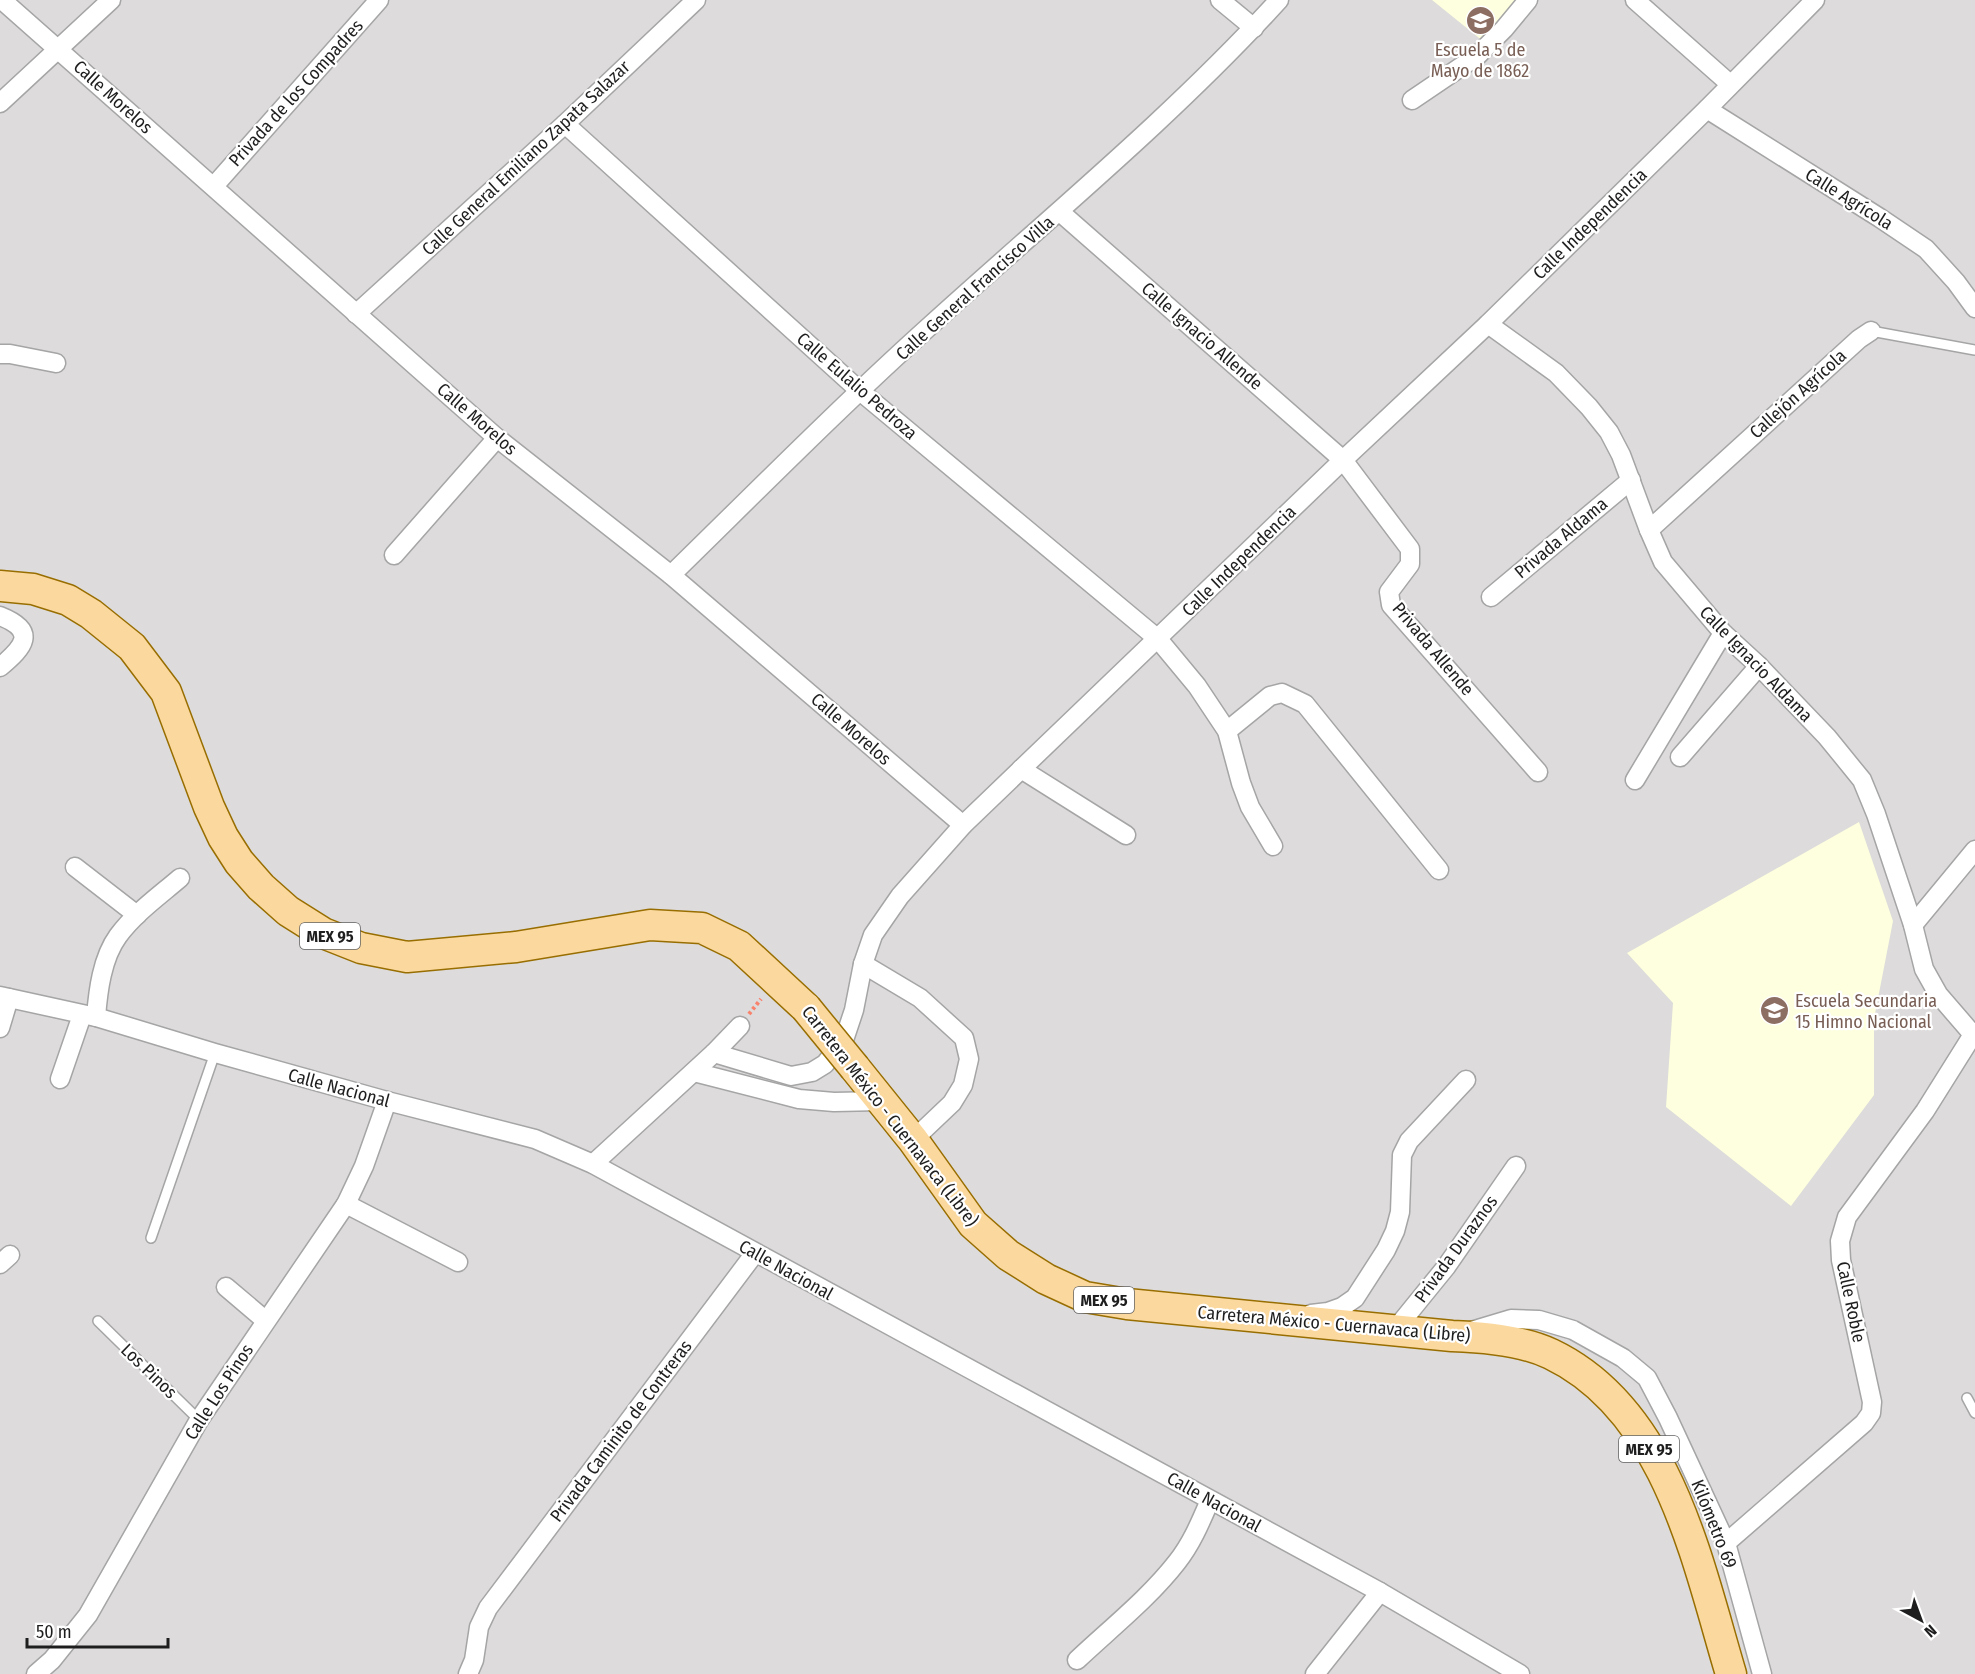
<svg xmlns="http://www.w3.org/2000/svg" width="1975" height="1674" font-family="'Fira Sans Condensed',sans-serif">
<rect width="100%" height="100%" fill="#efece5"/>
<!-- residential -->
<rect fill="#dddbdb" x="0" y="0" width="1975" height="1674"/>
<!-- education -->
<g fill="#fdffde">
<polygon points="1432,0 1521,0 1484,42"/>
<polygon points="1859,822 1893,921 1874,1019 1874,1095 1791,1206 1666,1107 1673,1003 1627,953"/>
</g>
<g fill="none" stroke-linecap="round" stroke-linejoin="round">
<defs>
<g id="service">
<polyline points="1871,331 1975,350"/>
<polyline points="151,1238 215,1053"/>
<polyline points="98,1321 199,1420"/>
<polyline points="1967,1398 1975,1413"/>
</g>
<g id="minor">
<polyline points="2,0 497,438 671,575 963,825"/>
<polyline points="1220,0 1254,28"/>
<polyline points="1635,0 1730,84"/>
<polyline points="1412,100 1477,56 1504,29 1528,0"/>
<polyline points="0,103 111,0"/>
<polyline points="1707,109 1880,218 1926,249 1956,282 1975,308"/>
<polyline points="565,124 860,391 1158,639 1197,686 1227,731 1241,783 1250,807 1273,846"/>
<polyline points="214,186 379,0"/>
<polyline points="1060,212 1343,460 1410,549 1410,564 1389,592 1391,605 1538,772"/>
<polyline points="356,314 565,124 696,0"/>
<polyline points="1488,324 1556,373 1589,407 1609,432 1621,455 1649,530 1663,562 1723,633 1759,666 1827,737 1862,780 1876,814 1913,925 1924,969 1938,994 1975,1037"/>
<polyline points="0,354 10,354 56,363"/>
<polyline points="1649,530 1859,339 1871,331"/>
<polyline points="394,555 497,438"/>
<path d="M671,575C757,491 842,405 932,324C1049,218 1172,117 1279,0"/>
<polyline points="1491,597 1631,480"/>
<path d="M0,616C38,631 24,647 0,667"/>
<polyline points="1227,731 1270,696 1282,693 1305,704 1439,870"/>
<polyline points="1680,757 1759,666"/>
<polyline points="1021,769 1126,835"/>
<polyline points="1635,780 1723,633"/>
<polyline points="75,867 137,915"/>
<polyline points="1913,925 1975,850"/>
<polyline points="863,964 920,998 964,1038 969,1059 963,1085 952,1103 913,1140"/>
<polyline points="0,996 96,1017 215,1053 387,1101 535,1139 593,1164 1380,1592 1520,1674"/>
<path d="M96,1017C98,991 102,958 118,936C135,913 159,896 180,878"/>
<polyline points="0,1028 9,998"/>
<polyline points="714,1053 791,1076 812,1072 825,1064 844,1040 854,1010 863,964 873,935 900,896 963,825 1343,460 1488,324 1707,109 1815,0"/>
<polyline points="694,1072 799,1099 834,1102 881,1101"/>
<polyline points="60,1079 82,1015"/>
<polyline points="593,1164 714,1053 740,1026"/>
<polyline points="346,1204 458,1262"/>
<polyline points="0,1264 10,1255"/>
<polyline points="226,1287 265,1320"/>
<polyline points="1311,1314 1328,1312 1342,1307 1355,1298 1386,1250 1395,1231 1400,1212 1402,1155 1409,1141 1466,1080"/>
<polyline points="1394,1331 1446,1267 1516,1166"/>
<polyline points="1471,1331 1511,1319 1539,1320 1573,1330 1623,1358 1647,1378 1668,1418 1726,1543 1762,1674"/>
<polyline points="1726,1543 1864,1423 1871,1413 1872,1402 1841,1260 1840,1241 1847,1217 1925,1111 1972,1036"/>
<path d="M1077,1660C1111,1628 1149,1598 1177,1562C1192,1543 1201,1521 1210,1500"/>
<polyline points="36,1674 52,1660 88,1615 199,1420 346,1204 364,1166 387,1101"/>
<polyline points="468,1674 474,1660 479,1627 488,1608 755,1253"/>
<polyline points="1315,1674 1380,1592"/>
</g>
<g id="primary">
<polyline points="0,586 33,589 68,600 91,614 132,647 166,692 209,807 223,837 239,862 261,887 288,911 323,933 361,948 407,957 516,947 650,925 702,928 739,946 806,1008"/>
<path d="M855,1068L913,1140L973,1224L1008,1255L1046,1279L1085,1297L1127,1304L1452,1336C1483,1337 1522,1340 1551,1354C1668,1410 1697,1561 1731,1674"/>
</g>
</defs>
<!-- service casing -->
<use href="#service" stroke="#a5a5a5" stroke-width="12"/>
<!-- minor casing -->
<use href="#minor" stroke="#a5a5a5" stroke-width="21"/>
<!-- primary casing -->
<use href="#primary" stroke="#986e01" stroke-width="33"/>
<!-- path -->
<polyline stroke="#f9826c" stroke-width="4" stroke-dasharray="3 3" stroke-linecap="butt" points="749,1014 761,999"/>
<!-- service -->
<use href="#service" stroke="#fff" stroke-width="9"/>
<!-- minor -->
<use href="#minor" stroke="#fff" stroke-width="18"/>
<!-- primary -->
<use href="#primary" stroke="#fbd89e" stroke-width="30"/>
<defs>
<polyline id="primary-bridge" points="806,1008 855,1068"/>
</defs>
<!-- primary-bridge casing -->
<use href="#primary-bridge" stroke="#986e01" stroke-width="33" stroke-linecap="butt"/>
<!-- primary-bridge -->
<use href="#primary-bridge" stroke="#fbd89e" stroke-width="30"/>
</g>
<!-- icons -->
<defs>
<symbol id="school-disc" viewBox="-11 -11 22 22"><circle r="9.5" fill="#8d6e63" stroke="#fff"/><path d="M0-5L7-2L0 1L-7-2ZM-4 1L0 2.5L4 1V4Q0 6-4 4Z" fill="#fff"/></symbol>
</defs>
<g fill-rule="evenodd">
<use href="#school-disc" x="1464" y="4" width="33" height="33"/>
<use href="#school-disc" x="1758" y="994" width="33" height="33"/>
</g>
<g text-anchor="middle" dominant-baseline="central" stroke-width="4.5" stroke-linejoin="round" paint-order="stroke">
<!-- shield labels -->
<g fill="#fff" stroke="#626262" stroke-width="1.5">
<rect x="300" y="923" width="60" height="26" rx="4.5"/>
<rect x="1074" y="1287" width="60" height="26" rx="4.5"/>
<rect x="1619" y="1436" width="60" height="26" rx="4.5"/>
</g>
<g font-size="16" font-weight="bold" fill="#1e1e1e">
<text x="330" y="936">MEX 95</text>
<text x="1104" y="1300">MEX 95</text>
<text x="1649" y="1449">MEX 95</text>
</g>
<!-- education labels -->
<g font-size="18" fill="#785e54" stroke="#fff">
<text x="1480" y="50">Escuela 5 de<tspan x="1480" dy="21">Mayo de 1862</tspan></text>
<text x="1795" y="1001" text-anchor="start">Escuela Secundaria<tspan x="1795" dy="21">15 Himno Nacional</tspan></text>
</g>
<!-- street labels -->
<g font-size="18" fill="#1e1e1e" stroke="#fff">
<text transform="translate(296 93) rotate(-48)">Privada de los Compadres</text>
<text transform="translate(113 97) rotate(42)">Calle Morelos</text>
<text transform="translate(526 158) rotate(-43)">Calle General Emiliano Zapata Salazar</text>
<text transform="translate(1849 199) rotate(32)">Calle Agrícola</text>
<text transform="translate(1590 224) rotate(-44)">Calle Independencia</text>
<text transform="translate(975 288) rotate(-42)">Calle General Francisco Villa</text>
<text transform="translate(1202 336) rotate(41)">Calle Ignacio Allende</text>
<text transform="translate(857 386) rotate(41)">Calle Eulalio Pedroza</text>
<text transform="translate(1798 394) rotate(-42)">Callejón Agrícola</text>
<text transform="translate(477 419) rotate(41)">Calle Morelos</text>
<text transform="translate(1561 538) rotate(-40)">Privada Aldama</text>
<text transform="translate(1239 561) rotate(-44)">Calle Independencia</text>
<text transform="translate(1433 649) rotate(50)">Privada Allende</text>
<text transform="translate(1756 664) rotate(46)">Calle Ignacio Aldama</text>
<text transform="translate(851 729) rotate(41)">Calle Morelos</text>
<text transform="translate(339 1088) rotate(15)">Calle Nacional</text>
<text transform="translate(890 1116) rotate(52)">Carretera México - Cuernavaca (Libre)</text>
<text transform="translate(1456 1249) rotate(-54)">Privada Duraznos</text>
<text transform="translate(786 1270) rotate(29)">Calle Nacional</text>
<text transform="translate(1851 1302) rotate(78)">Calle Roble</text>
<text transform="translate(1334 1324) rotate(5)">Carretera México - Cuernavaca (Libre)</text>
<text transform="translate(149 1371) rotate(44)">Los Pinos</text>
<text transform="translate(219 1392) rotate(-57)">Calle Los Pinos</text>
<text transform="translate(621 1431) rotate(-53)">Privada Caminito de Contreras</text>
<text transform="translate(1214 1502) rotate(29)">Calle Nacional</text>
<text transform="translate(1714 1524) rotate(68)">Kilómetro 69</text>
</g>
</g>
<!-- north arrow -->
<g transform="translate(1921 1620) rotate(139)" stroke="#ffffff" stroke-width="4.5" paint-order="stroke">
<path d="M0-4.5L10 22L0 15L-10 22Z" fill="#1e1e1e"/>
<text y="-9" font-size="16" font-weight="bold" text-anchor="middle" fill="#1e1e1e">N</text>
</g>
<!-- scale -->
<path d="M27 1638v9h141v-9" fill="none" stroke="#1e1e1e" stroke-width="3"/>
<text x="36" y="1638" font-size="18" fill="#1e1e1e" stroke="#ffffff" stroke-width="4.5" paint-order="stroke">50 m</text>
</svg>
